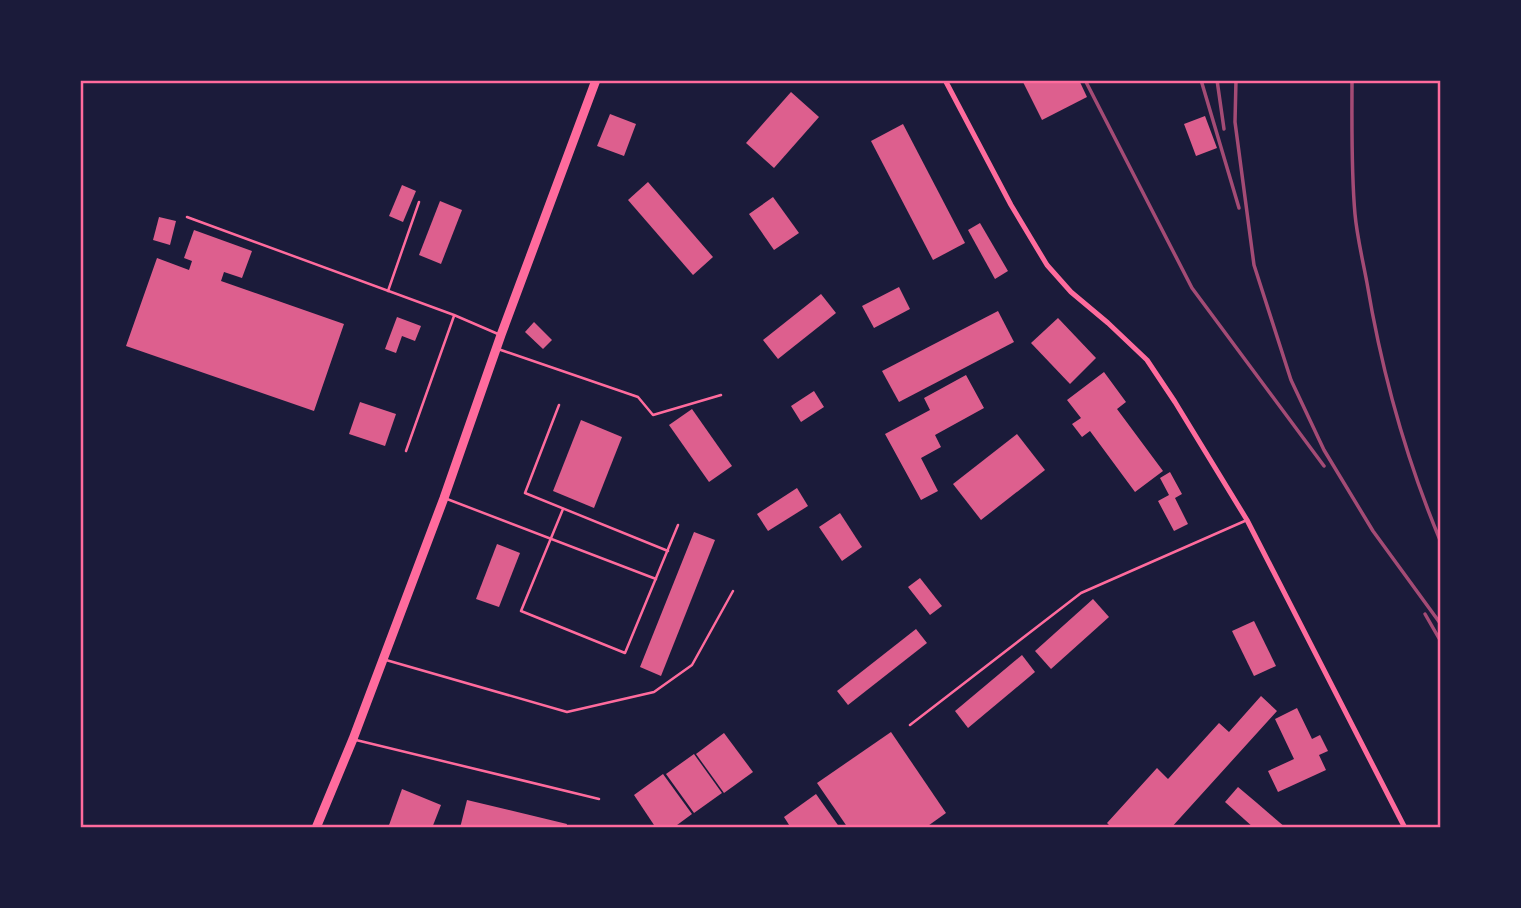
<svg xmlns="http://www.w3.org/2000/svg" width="1521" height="908" font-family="'Roboto Condensed',sans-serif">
<rect width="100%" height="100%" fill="#1b1b3a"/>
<!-- building -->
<g fill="#dd5f8e">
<polygon points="1022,80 1079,80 1087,97 1042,120"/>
<polygon points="791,92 819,117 774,168 746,143"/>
<polygon points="610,114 636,124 624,156 597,146"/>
<polygon points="1205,116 1217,148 1196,156 1184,124"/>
<polygon points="903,124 965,243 933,260 871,141"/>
<polygon points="648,182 713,257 693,275 628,200"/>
<polygon points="402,185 416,191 403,222 389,216"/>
<polygon points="773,197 799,233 774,250 749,214"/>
<polygon points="440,201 462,210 441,264 419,255"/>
<polygon points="159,217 176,221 170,245 153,240"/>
<polygon points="980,223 1008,271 995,279 968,230"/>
<polygon points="194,230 252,251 242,278 224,272 221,281 344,324 314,411 126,346 157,258 189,270 192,261 184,258"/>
<polygon points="899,287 910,309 874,328 862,306"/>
<polygon points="821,294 836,313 778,359 763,340"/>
<polygon points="998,311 1014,342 899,402 882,371"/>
<polygon points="397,317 421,326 415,341 402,336 396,353 385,349"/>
<polygon points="1058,318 1096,358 1070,384 1031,343"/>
<polygon points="534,322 552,340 543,349 525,332"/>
<polygon points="1104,372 1126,402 1117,409 1163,471 1135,492 1090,431 1082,437 1072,424 1081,418 1067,400"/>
<polygon points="966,375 984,408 935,435 941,447 921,458 938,491 921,500 885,434 930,410 924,398"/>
<polygon points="814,391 824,407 801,422 791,406"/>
<polygon points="360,402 396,414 385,446 349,434"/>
<polygon points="692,409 732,466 709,482 669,425"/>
<polygon points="581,420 622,437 594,508 553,491"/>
<polygon points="1017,434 1045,470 981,520 953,484"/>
<polygon points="1170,472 1182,494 1175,498 1188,524 1174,531 1158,501 1169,495 1160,478"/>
<polygon points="797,488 808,506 768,531 757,514"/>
<polygon points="840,513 862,547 842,561 819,527"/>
<polygon points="694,532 715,540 661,676 640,667"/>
<polygon points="497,544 520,553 499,607 476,599"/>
<polygon points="920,578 942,606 930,615 908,587"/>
<polygon points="1093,599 1109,617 1051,669 1035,651"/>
<polygon points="1254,621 1276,666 1254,676 1232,631"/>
<polygon points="916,629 927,643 848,705 837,691"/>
<polygon points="1022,655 1035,672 968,728 955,711"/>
<polygon points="1261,696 1277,711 1171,828 1112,828 1107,823 1157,768 1168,779 1219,723 1229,732"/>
<polygon points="1297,708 1312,739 1320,735 1328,751 1319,755 1326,770 1278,792 1268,771 1294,759 1275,719"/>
<polygon points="891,732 946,813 925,828 848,828 817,783"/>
<polygon points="724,733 753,772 724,793 696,754"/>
<polygon points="694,754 722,793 694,813 666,774"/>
<polygon points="663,774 692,814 673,828 656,828 634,795"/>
<polygon points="1238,787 1257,803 1286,828 1254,828 1225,802"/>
<polygon points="402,789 441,805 432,828 388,828"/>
<polygon points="816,794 840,828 791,828 784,817"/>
<polygon points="467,800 567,824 566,828 460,828"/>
</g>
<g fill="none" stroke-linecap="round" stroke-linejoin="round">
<!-- service -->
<g stroke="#ff6b9d" stroke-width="2.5">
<polyline points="187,217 454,315 498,334"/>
<polyline points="388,291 419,202"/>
<polyline points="498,349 638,397 653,415 721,395"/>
<polyline points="559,405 525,493 668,551"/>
<polyline points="406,451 454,316"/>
<polyline points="447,499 656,579"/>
<polyline points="563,509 521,611 625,653 678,525"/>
<polyline points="386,660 567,712 654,692 692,665 733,591"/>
<polyline points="910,725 1081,593 1247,520"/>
<polyline points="356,740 599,799"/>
</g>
<!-- minor -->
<polyline stroke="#ff6b9d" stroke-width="5" points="945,80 1011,205 1047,265 1071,292 1108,323 1147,360 1175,402 1247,520 1405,828"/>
<!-- primary -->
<polyline stroke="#ff6b9d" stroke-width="9" points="316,828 353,739 444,498 501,335 596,80"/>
<!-- rail -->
<g stroke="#a44b75" stroke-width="3.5">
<polyline points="1085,80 1192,288 1324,466"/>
<polyline points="1201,80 1239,208"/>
<polyline points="1217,80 1224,129"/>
<polyline points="1236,80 1235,122 1254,265 1291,380 1324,450 1373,531 1440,623"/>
<path d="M1352,80C1352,125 1351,170 1355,214C1357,237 1363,261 1367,283C1382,373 1405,456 1440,540"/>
<polyline points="1425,614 1440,640"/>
</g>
</g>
<!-- border -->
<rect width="1521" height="908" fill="none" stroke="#1b1b3a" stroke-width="164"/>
<rect x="82" y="82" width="1357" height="744" fill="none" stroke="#ff6b9d" stroke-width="2.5"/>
</svg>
